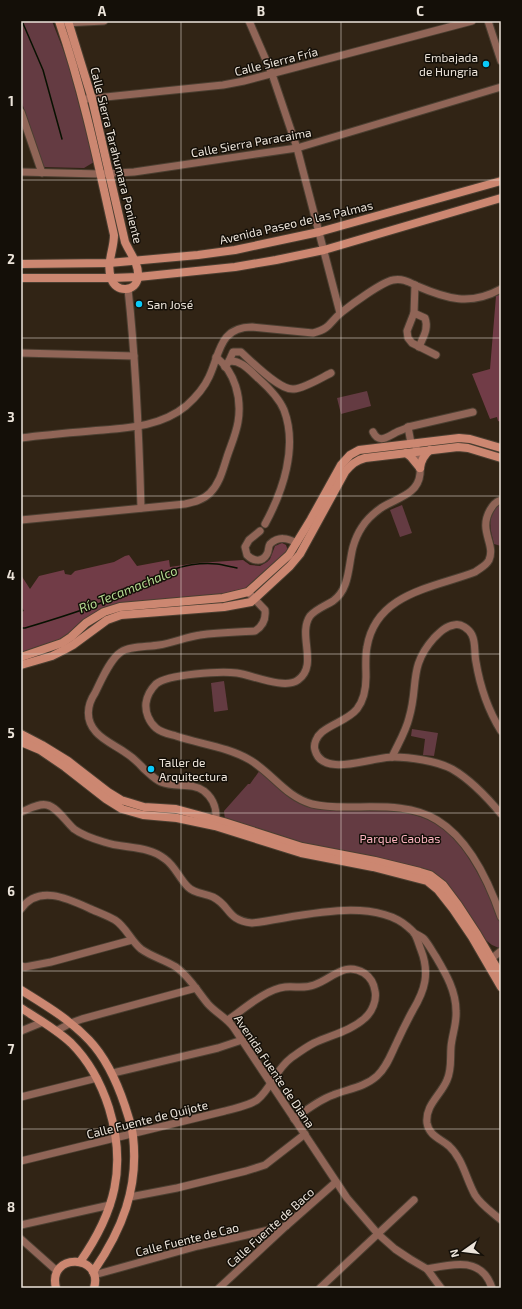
<svg xmlns="http://www.w3.org/2000/svg" width="522" height="1309" font-family="'Exo 2',sans-serif">
<rect width="100%" height="100%" fill="#312415"/>
<!-- green -->
<g fill="#643b42">
<polygon points="21,21 52,21 68,62 94,162 84,168 43,167 21,100"/>
<polygon points="367,391 371,406 341,414 337,398"/>
<path d="M501,503V546L494,544C490,529 486,514 501,503Z"/>
<polygon points="402,505 412,533 400,537 390,510"/>
<polygon points="224,681 228,710 214,712 211,683"/>
<polygon points="412,729 438,733 434,756 423,755 425,739 411,736"/>
<path d="M260,770C274,784 289,801 308,806C319,809 333,808 345,808C410,811 443,809 477,872C485,887 499,912 501,928C502,934 501,940 501,946L499,948L492,945L483,938L448,888L225,820L224,811L248,784H250Z"/>
</g>
<!-- forest -->
<g fill="#713c47">
<polygon points="501,294 501,422 498,421 497,417 490,419 472,374 490,369 496,296"/>
<polygon points="282,543 286,545 288,551 257,584 238,593 119,605 61,641 21,655 21,612 24,611 21,606 21,575 30,589 39,576 64,570 65,574 71,575 75,571 114,562 125,556 129,555 137,566 169,560 170,567 197,563 243,560 250,565 260,566 267,562 270,559 275,546"/>
</g>
<g fill="none" stroke-linecap="round" stroke-linejoin="round">
<!-- stream -->
<g stroke="#071100" stroke-width="1.5">
<polyline points="22,21 43,70 62,139"/>
<path d="M21,628H25C52,620 79,612 106,601C116,597 125,591 135,586C161,573 187,561 217,564C224,565 231,567 237,568"/>
</g>
<defs>
<g id="street">
<polyline points="249,21 272,74 297,148 340,313"/>
<polyline points="488,21 501,61"/>
<polyline points="64,23 104,21"/>
<polyline points="86,99 223,85 244,81 472,21"/>
<polyline points="21,112 42,173"/>
<polyline points="21,172 100,174 134,172 297,148 501,87"/>
<polyline points="415,285 414,313 407,331 408,338 412,343 436,355"/>
<path d="M128,289C136,362 139,435 141,508"/>
<path d="M414,313L425,318C429,329 423,337 419,347"/>
<polyline points="21,353 134,356"/>
<path d="M229,361L233,352H241C252,362 280,391 294,389C305,388 321,378 331,373"/>
<path d="M225,367L229,361C242,360 250,371 259,379C269,388 279,398 284,410C298,447 283,491 265,524"/>
<path d="M373,432C379,444 387,437 395,433C400,430 404,430 408,427"/>
<path d="M21,438C44,435 67,433 91,431C124,428 159,428 186,406C195,398 204,388 209,377C220,354 219,327 252,327L313,333C332,328 329,322 342,312C352,304 382,282 393,280C402,278 409,282 417,286C447,299 470,306 501,289"/>
<polyline points="411,443 408,427 473,412"/>
<path d="M416,447C418,455 421,465 420,474C418,495 396,498 381,508C374,513 367,519 362,527C358,533 355,540 353,547C348,566 350,589 333,601C325,606 316,609 310,616C297,635 319,665 298,680C285,690 252,675 237,673C221,671 168,674 156,684C151,689 147,696 146,703C145,712 149,722 156,728C162,733 169,734 176,736C200,744 228,747 250,760C272,773 286,797 312,804C324,807 336,807 348,807C378,807 411,804 437,820C470,840 489,882 501,917"/>
<path d="M501,500C495,502 493,505 490,510C478,531 496,544 489,560C486,566 480,568 475,572C433,588 376,593 367,647C365,657 366,667 366,677C366,688 364,700 357,709C348,720 333,723 322,732C317,736 313,744 315,750C321,773 355,763 372,760C378,759 386,757 393,757C410,757 437,761 452,769C471,780 487,797 501,814"/>
<path d="M21,520L185,504C194,502 203,500 210,493C220,483 223,469 227,457C231,445 236,434 238,422C242,398 235,372 216,357"/>
<path d="M260,531L249,540L245,547L247,555C253,561 262,563 267,554C269,551 268,547 270,544C279,536 287,538 297,543"/>
<path d="M392,757C398,744 406,731 409,718C419,685 408,667 434,638C440,632 446,626 454,625C461,623 469,629 472,635C476,643 474,653 476,662C480,686 488,710 501,731"/>
<path d="M21,812C29,809 39,803 47,805C57,807 66,822 74,829C82,835 94,839 104,842C124,849 148,845 165,859C175,866 179,878 188,887C195,894 204,893 213,897C231,906 226,920 252,923C296,918 371,895 408,927C410,929 413,931 414,933C417,937 419,945 421,950C430,973 425,990 413,1010C407,1021 402,1031 397,1042C391,1054 387,1067 377,1076C365,1087 348,1089 333,1095C319,1100 306,1110 294,1119"/>
<path d="M215,824C218,811 214,799 204,791C192,782 175,788 161,782C154,779 149,773 144,769C138,762 131,756 123,751C114,745 103,740 96,732C85,720 87,705 95,693C101,681 110,659 121,652C129,646 149,647 159,645C173,643 186,637 200,635C218,632 237,632 255,631C263,626 266,619 265,610L248,592"/>
<path d="M21,909C39,883 71,900 93,910C100,913 108,916 115,920C126,927 131,941 141,949C152,957 165,960 176,967C190,977 197,991 208,1004C216,1013 227,1018 234,1028L347,1198L378,1234L395,1249L410,1259L427,1269L441,1288"/>
<path d="M414,933C418,935 422,937 424,939C429,945 432,951 436,957C446,974 456,991 456,1011C457,1023 452,1035 451,1047C450,1059 452,1069 447,1080C441,1095 425,1105 427,1123C429,1136 441,1139 449,1146C463,1159 466,1179 475,1195C481,1205 492,1212 501,1220"/>
<polyline points="487,962 501,951"/>
<polyline points="21,966 25,967 51,962 132,940"/>
<polyline points="21,1031 43,1022"/>
<polyline points="56,1031 71,1023 82,1019 196,988"/>
<polyline points="113,1073 218,1048 242,1040"/>
<polyline points="21,1097 97,1078"/>
<path d="M21,1161L225,1111C235,1108 248,1106 257,1100C271,1089 275,1070 291,1058C298,1053 306,1047 314,1043C331,1035 351,1031 365,1018C372,1012 377,1000 375,991C374,984 370,977 364,973C344,961 332,979 314,985C303,989 296,986 285,987C266,989 244,1009 228,1020"/>
<polyline points="130,1197 177,1188 246,1171 265,1165 305,1134"/>
<polyline points="21,1225 110,1205"/>
<polyline points="21,1239 57,1271"/>
<path d="M427,1269C452,1264 482,1256 492,1288"/>
<polyline points="94,1275 198,1246 286,1226"/>
<polyline points="219,1288 286,1226 336,1182"/>
<polyline points="320,1288 414,1200"/>
</g>
<g id="secondary">
<path d="M59,21C83,91 98,163 114,235C114,250 106,263 111,278C115,293 137,293 138,276C139,264 130,253 125,242L92,99L68,21"/>
<polyline points="21,264 109,263 198,255 235,250 319,232 501,181"/>
<polyline points="21,278 111,278 138,277 235,267 276,260 324,250 501,198"/>
<polyline points="406,453 411,457 420,468"/>
<path d="M420,468C421,460 424,455 430,450"/>
<polyline points="21,657 62,643 71,637 86,623 104,612 120,607 223,598 248,592 289,555 311,519 341,465 350,455 359,450 459,438 470,439 501,448"/>
<path d="M21,665L52,656L64,650L73,645L107,620L121,615L224,607L251,602L290,566L300,554L345,472C351,465 356,460 365,458L458,447L468,448L501,458"/>
<polyline points="21,734 42,745 68,761 108,792 121,800 144,807 176,809 224,822 302,847 375,861 420,872 430,875 443,885 458,905 477,934 501,975"/>
<polyline points="21,742 40,750 65,767 106,799 122,809 143,815 177,818 215,826 301,853 373,867 427,881 438,890 453,909 472,937 501,987"/>
<path d="M21,990C45,1005 69,1019 89,1040C107,1059 117,1082 125,1106C128,1116 132,1126 133,1136C139,1188 122,1230 93,1272"/>
<path d="M21,1008C38,1019 56,1029 71,1043C89,1061 101,1083 109,1108C127,1167 115,1212 80,1262"/>
<path d="M56,1288C47,1252 104,1254 94,1288"/>
</g>
</defs>
<!-- street casing -->
<use href="#street" stroke="#4b3f31" stroke-width="9"/>
<!-- secondary casing -->
<use href="#secondary" stroke="#4b3f31" stroke-width="10"/>
<!-- street -->
<use href="#street" stroke="#906557" stroke-width="7"/>
<!-- secondary -->
<use href="#secondary" stroke="#cc8771" stroke-width="8"/>
</g>
<!-- grid -->
<path fill="none" stroke="#ece4da" stroke-width="1" stroke-opacity="0.55" d="M181,21V1288M341,21V1288M21,180H501M21,338H501M21,496H501M21,654H501M21,813H501M21,971H501M21,1129H501"/>
<!-- markers -->
<g fill="#09cafa" stroke="#140f08" stroke-width="1.5">
<circle cx="486" cy="64" r="4"/>
<circle cx="139" cy="304" r="4"/>
<circle cx="151" cy="769" r="4"/>
</g>
<g text-anchor="middle" dominant-baseline="central" stroke-width="3" stroke-linejoin="round" paint-order="stroke">
<!-- poi labels -->
<g font-size="12" fill="#ece4da" stroke="#140f08" text-anchor="start">
<text x="478" y="57" text-anchor="end">Embajada<tspan x="478" dy="14">de Hungria</tspan></text>
<text x="147" y="304">San José</text>
<text x="159" y="762">Taller de<tspan x="159" dy="14">Arquitectura</tspan></text>
</g>
<!-- street labels -->
<g font-size="12" fill="#ece4da" stroke="#140f08">
<text transform="translate(276 61) rotate(-14)">Calle Sierra Fría</text>
<text transform="translate(251 142) rotate(-10)">Calle Sierra Paracaima</text>
<text transform="translate(117 155) rotate(76)">Calle Sierra Tarahumara Poniente</text>
<text transform="translate(296 222) rotate(-13)">Avenida Paseo de las Palmas</text>
<text transform="translate(275 1071) rotate(56)">Avenida Fuente de Diana</text>
<text transform="translate(147 1119) rotate(-14)">Calle Fuente de Quijote</text>
<text transform="translate(270 1227) rotate(-42)">Calle Fuente de Baco</text>
<text transform="translate(187 1239) rotate(-14)">Calle Fuente de Cao</text>
</g>
<!-- park labels -->
<g font-size="12" fill="#f9b2be" stroke="#140f08">
<text x="400" y="838">Parque Caobas</text>
</g>
<!-- water labels -->
<g font-size="13" font-style="italic" fill="#b6db92" stroke="#140f08">
<text transform="translate(128 589) rotate(-22)">Río Tecamachalco</text>
</g>
</g>
<!-- border -->
<rect width="522" height="1309" fill="none" stroke="#140f08" stroke-width="44"/>
<!-- north arrow -->
<g transform="translate(464 1251) rotate(256)" stroke="#140f08" stroke-width="3" paint-order="stroke">
<path d="M0-3L7 15L0 10L-7 15Z" fill="#ece4da"/>
<text y="-6" font-size="11" font-weight="bold" text-anchor="middle" fill="#ece4da">N</text>
</g>
<rect x="22" y="22" width="478" height="1265" fill="none" stroke="#ece4da" stroke-width="1.5"/>
<g font-size="13" text-anchor="middle" font-weight="bold" fill="#ece4da">
<text x="102" y="16">A</text>
<text x="261" y="16">B</text>
<text x="420" y="16">C</text>
<text x="11" y="106">1</text>
<text x="11" y="264">2</text>
<text x="11" y="422">3</text>
<text x="11" y="580">4</text>
<text x="11" y="738">5</text>
<text x="11" y="896">6</text>
<text x="11" y="1054">7</text>
<text x="11" y="1212">8</text>
</g>
</svg>
